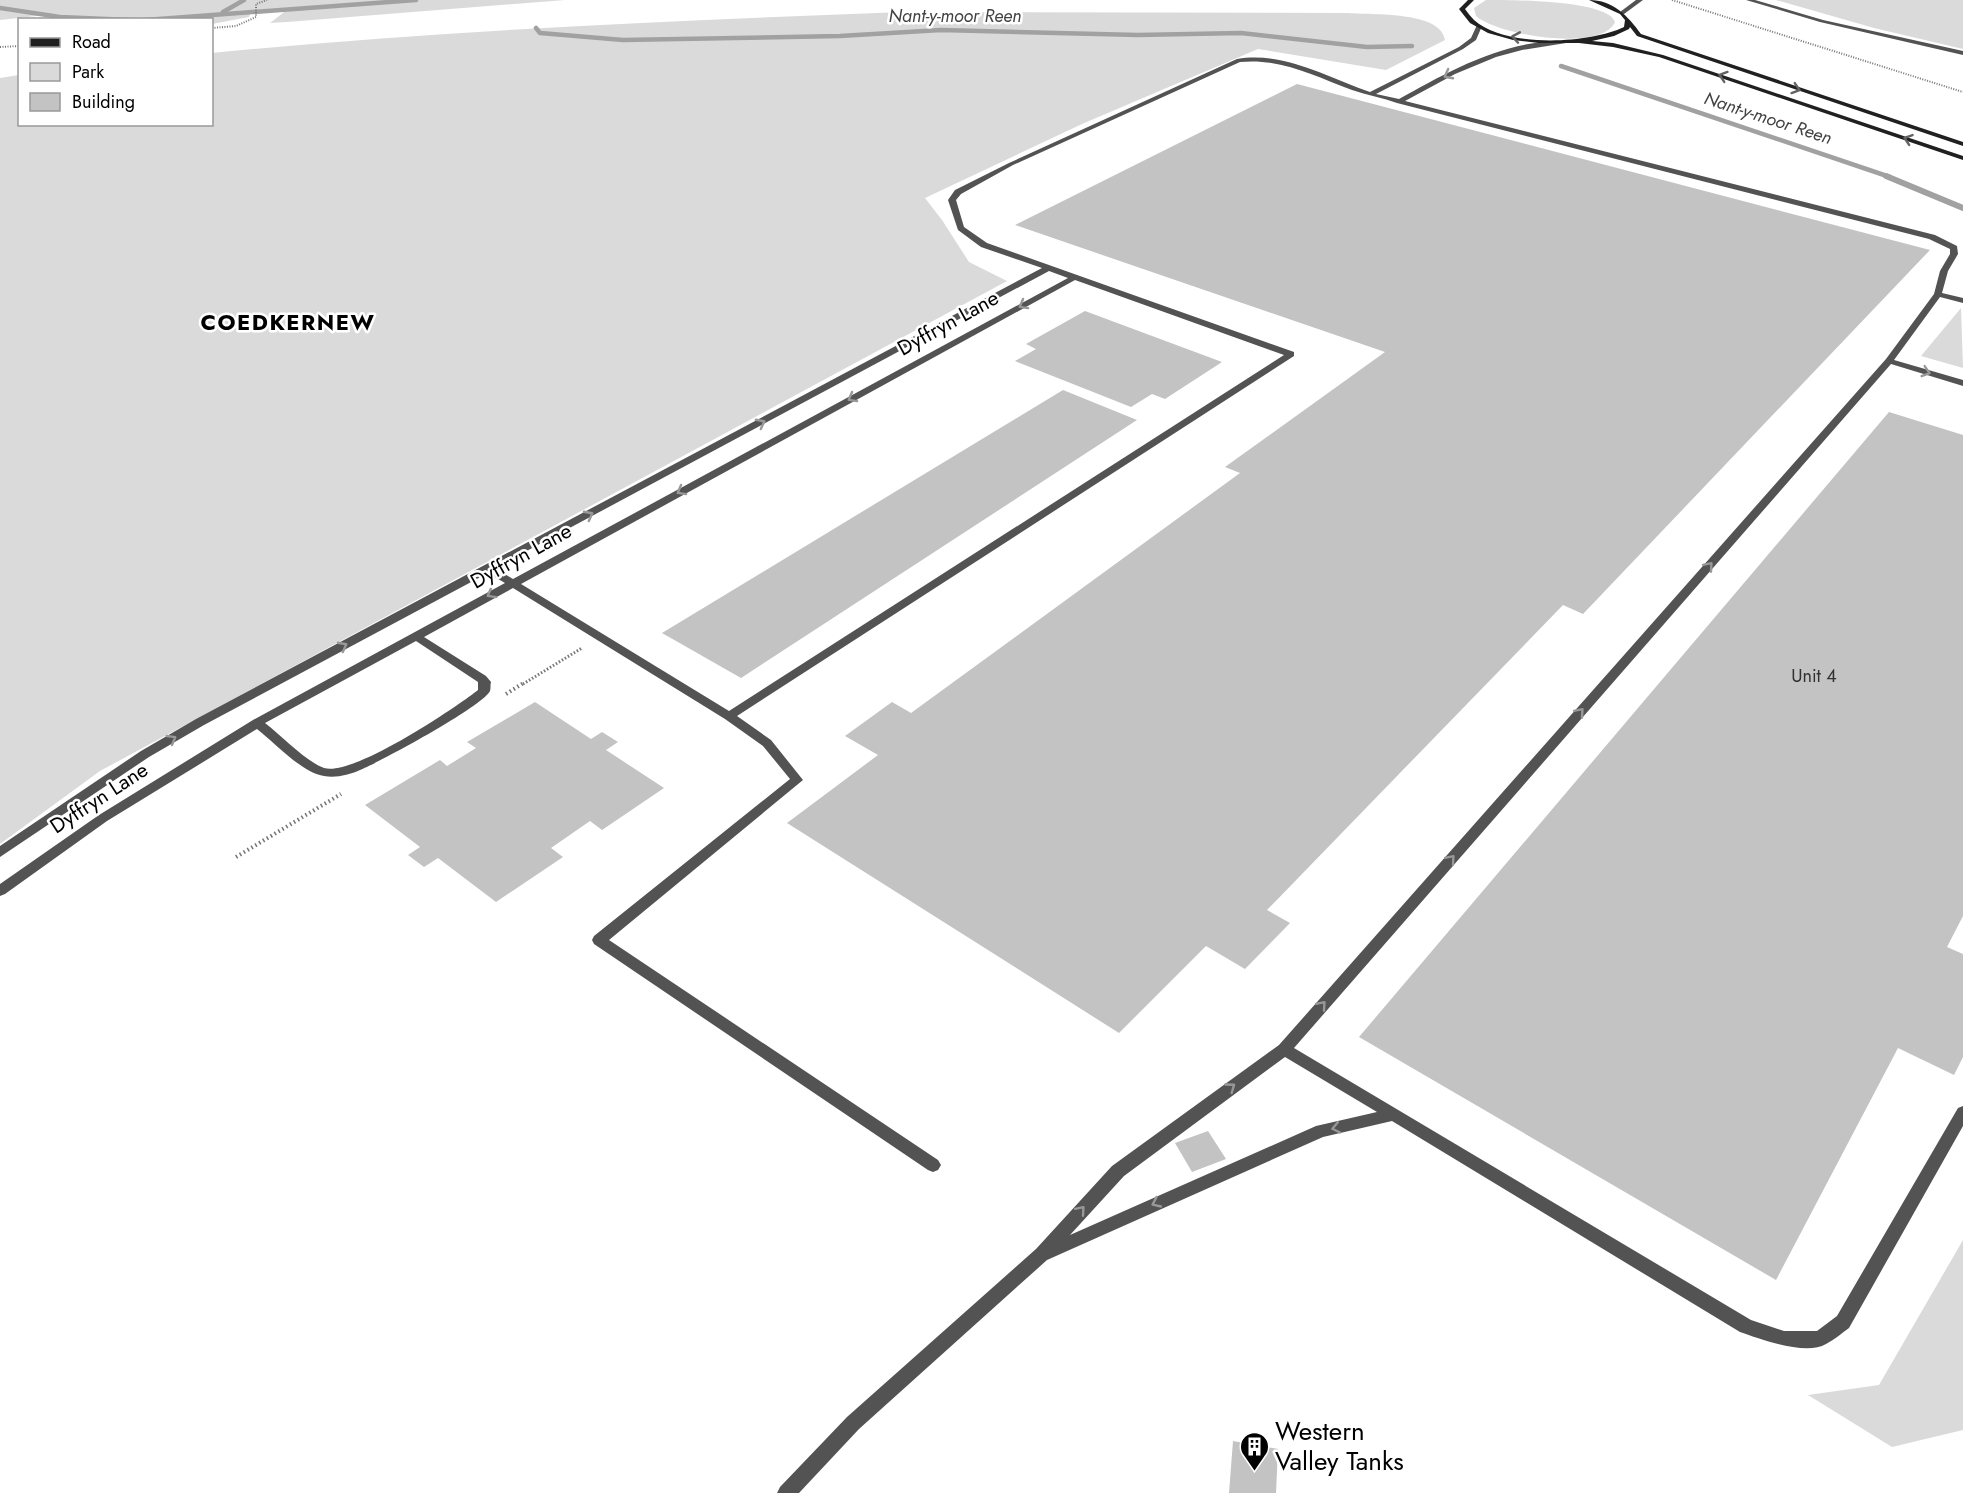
<svg xmlns="http://www.w3.org/2000/svg" width="1963" height="1493" font-family="Jost,sans-serif">
<rect width="100%" height="100%" fill="#fff"/>
<!-- green -->
<g fill="#dadada">
<polygon points="0,0 565,0 287,22 270,23 288,9 251,12 249,17 212,24 212,20 56,20 59,17 46,15 0,20"/>
<path d="M1486,0C1513,0 1607,0 1615,22C1601,53 1497,35 1476,16L1474,8Z"/>
<polygon points="1776,0 1963,0 1963,49 1874,28"/>
<path d="M903,12L1348,13C1373,15 1441,11 1445,40L1386,70L1258,49L1082,124L925,198L942,220L969,262L1007,281L100,771L0,844V78L19,75L20,124H212V53C442,30 672,21 903,12Z"/>
<polygon points="1961,308 1963,368 1921,356"/>
<polygon points="1963,1240 1963,1430 1892,1447 1808,1395 1879,1385"/>
</g>
<g fill="none" stroke-linecap="round" stroke-linejoin="round">
<!-- stream-far1 -->
<g stroke="#a1a1a1" stroke-width="4.5">
<polyline points="0,8 60,17 130,20"/>
<polyline points="223,12 244,0"/>
<polyline points="145,20 416,0"/>
<polyline points="536,28 540,33 623,40 840,36 941,30 1138,35 1241,33 1367,47 1412,46"/>
<polyline points="1561,66 1890,177"/>
</g>
<!-- stream -->
<polyline stroke="#a1a1a1" stroke-width="6" points="1886,176 1963,208"/>
</g>
<!-- building -->
<g fill="#c3c3c3">
<polygon points="1297,84 1930,250 1583,614 1563,605 1267,910 1290,923 1245,969 1206,946 1119,1033 787,823 878,755 845,736 892,702 911,713 1240,473 1225,467 1385,352 1015,225"/>
<polygon points="1085,311 1222,362 1165,399 1152,394 1131,407 1015,361 1036,349 1026,344"/>
<polygon points="1063,390 1137,420 741,678 662,633"/>
<polygon points="1889,412 1963,435 1963,916 1947,947 1963,954 1963,1057 1954,1075 1898,1048 1776,1280 1359,1037"/>
<polygon points="535,702 591,739 602,732 618,742 606,750 664,788 602,830 590,821 551,848 563,857 496,902 438,858 424,867 408,855 420,847 365,805 440,760 447,766 476,748 467,742"/>
<polygon points="1208,1131 1226,1159 1192,1172 1175,1143"/>
<polygon points="1233,1441 1278,1449 1276,1493 1229,1493"/>
</g>
<g fill="none" stroke-linecap="round" stroke-linejoin="round">
<!-- path-far2 -->
<g stroke="#757575" stroke-width="2" stroke-dasharray="1 1.5" stroke-linecap="butt">
<polyline points="1672,0 1963,92"/>
<polyline points="212,28 236,26 256,17 256,4 267,0"/>
<polyline points="0,47 20,46"/>
</g>
<!-- path-far1 -->
<polyline stroke="#757575" stroke-width="3" stroke-dasharray="1.5 2" stroke-linecap="butt" points="523,684 582,648"/>
<!-- path -->
<g stroke="#757575" stroke-width="4" stroke-dasharray="1.5 3" stroke-linecap="butt">
<polyline points="506,694 525,682"/>
<polyline points="236,857 341,794"/>
</g>
<!-- lane -->
<path fill="#535353" fill-rule="evenodd" d="M1477,25L1482,26L1476,40L1463,49L1376,94L1399,99C1449,71 1506,39 1566,41V43L1522,50L1496,57L1455,74L1405,101L1935,235L1957,246L1958,254L1948,271L1942,293L1963,298V303L1940,297L1894,360L1963,380V386L1891,364L1294,1048L1751,1320L1784,1331H1817L1837,1316L1958,1108L1963,1106V1126L1849,1328C1842,1333 1834,1340 1826,1344C1806,1356 1760,1339 1740,1332L1392,1121L1323,1137L1047,1260L859,1429L799,1493H777L780,1487L847,1417L1036,1249L1112,1166L1279,1045L1886,359L1934,294L1940,271L1950,254V249L1929,239L1397,103C1383,98 1367,95 1352,90C1314,76 1281,58 1240,62L1013,165L961,194L956,200L964,227L987,243L1294,352V356L737,716L771,740L803,780L609,940L938,1160L941,1165L938,1170L933,1172L928,1170L594,944L592,940L594,936L790,779L763,746L725,719L513,588L424,637L486,676L491,682C490,685 491,688 490,691C483,706 380,762 360,770C349,775 336,778 324,776C302,773 274,742 257,729L107,821L5,894L0,896V884L99,815L253,720L505,583L488,573L204,725L149,757L0,857V846L141,751L196,719L1042,268L981,247L958,230L948,200L955,190L1009,163L1237,59C1284,51 1326,77 1370,92L1459,47L1471,38ZM1049,271L1068,278L513,579L495,568ZM1075,280L1284,355L729,711L521,584ZM416,641L478,682V690C454,709 352,777 324,768C305,761 282,736 265,723ZM1285,1057L1377,1112L1316,1126L1070,1235L1124,1176Z"/>
<!-- street -->
<g fill="#535353" fill-rule="evenodd">
<polygon points="1636,0 1643,0 1624,14 1620,14 1620,12"/>
<polygon points="1746,0 1755,0 1823,20 1963,51 1963,55 1820,22"/>
</g>
<!-- secondary -->
<path fill="#202020" fill-rule="evenodd" d="M1468,0H1474L1465,9C1468,13 1471,17 1474,20C1505,48 1589,44 1624,27L1625,20L1620,14L1589,0C1613,0 1628,16 1641,34L1963,142V146L1637,36L1630,27L1629,29L1614,36L1592,41L1613,43L1663,55L1963,156V160L1659,57L1613,47L1579,43H1539L1513,40L1488,33L1470,23L1459,9Z"/>
</g>
<!-- one-way arrows -->
<defs><path id="oneway-chevron" d="M-2-3.5L2.5 0L-2 3.5" fill="none" stroke-width="1.6" stroke-linecap="round" stroke-linejoin="round" transform="scale(1.5)"/></defs>
<g stroke="#636363">
<use href="#oneway-chevron" transform="translate(1516 37) rotate(-170)"/>
<use href="#oneway-chevron" transform="translate(1723 76) rotate(-162)"/>
<use href="#oneway-chevron" transform="translate(1796 89) rotate(18)"/>
<use href="#oneway-chevron" transform="translate(1908 139) rotate(-161)"/>
</g>
<g stroke="#989898">
<use href="#oneway-chevron" transform="translate(1448 75) rotate(152)"/>
<use href="#oneway-chevron" transform="translate(1023 305) rotate(151)"/>
<use href="#oneway-chevron" transform="translate(1926 372) rotate(17)"/>
<use href="#oneway-chevron" transform="translate(852 398) rotate(151)"/>
<use href="#oneway-chevron" transform="translate(761 423) rotate(-28)"/>
<use href="#oneway-chevron" transform="translate(681 491) rotate(151)"/>
<use href="#oneway-chevron" transform="translate(589 515) rotate(-28)"/>
<use href="#oneway-chevron" transform="translate(1709 566) rotate(-49)"/>
<use href="#oneway-chevron" transform="translate(491 594) rotate(151)"/>
<use href="#oneway-chevron" transform="translate(343 646) rotate(-28)"/>
<use href="#oneway-chevron" transform="translate(1580 712) rotate(-49)"/>
<use href="#oneway-chevron" transform="translate(172 739) rotate(-30)"/>
<use href="#oneway-chevron" transform="translate(1451 859) rotate(-49)"/>
<use href="#oneway-chevron" transform="translate(1322 1005) rotate(-49)"/>
<use href="#oneway-chevron" transform="translate(1231 1087) rotate(-36)"/>
<use href="#oneway-chevron" transform="translate(1336 1128) rotate(168)"/>
<use href="#oneway-chevron" transform="translate(1156 1203) rotate(155)"/>
<use href="#oneway-chevron" transform="translate(1081 1210) rotate(-49)"/>
</g>
<!-- icons -->
<defs>
<symbol id="building-pin" viewBox="-11 -11 22 30"><path d="M0 17L-7.5 6A9.5 9.5 0 1 1 7.5 6Z" fill="#000" stroke="#fff"/><path d="M-4-6H4V6H1V3H-1V6H-4ZM-2.5-4.3h1.7v1.8h-1.7ZM.8-4.3h1.7v1.8H.8ZM-2.5-1h1.7V.8h-1.7ZM.8-1h1.7V.8H.8Z" fill="#fff"/></symbol>
</defs>
<g fill-rule="evenodd">
<use href="#building-pin" x="1238" y="1430" width="33" height="45"/>
</g>
<g text-anchor="middle" dominant-baseline="central" stroke-width="5" stroke-linejoin="round" paint-order="stroke">
<!-- far-water labels -->
<g font-size="18" font-style="italic" fill="#424242" stroke="#fff">
<text x="955" y="16">Nant-y-moor Reen</text>
<text transform="translate(1768 118) rotate(18)">Nant-y-moor Reen</text>
</g>
<!-- number labels -->
<g font-size="18" fill="#313131">
<text x="1814" y="676">Unit 4</text>
</g>
<!-- street labels -->
<g font-size="21" fill="#000" stroke="#fff">
<text transform="translate(948 323) rotate(-29)">Dyffryn Lane</text>
<text transform="translate(521 556) rotate(-29)">Dyffryn Lane</text>
<text transform="translate(99 798) rotate(-33)">Dyffryn Lane</text>
</g>
<!-- far-district labels -->
<g font-size="22" font-weight="bold" letter-spacing="1.5" fill="#000" stroke="#fff">
<text x="288" y="322">COEDKERNEW</text>
</g>
<!-- near-poi labels -->
<g font-size="26" fill="#000" stroke="#fff" text-anchor="start">
<text x="1275" y="1431">Western<tspan x="1275" dy="30">Valley Tanks</tspan></text>
</g>
</g>
<!-- legend -->
<rect x="18" y="18" width="195" height="108" fill="#ffffff" stroke="#999999" stroke-width="1.5"/>
<rect x="30" y="38" width="30" height="9" fill="#202020" stroke="#999999" stroke-width="1.5"/>
<text x="72" y="48" font-size="18" fill="#000000">Road</text>
<rect x="30" y="63" width="30" height="18" fill="#dadada" stroke="#999999" stroke-width="1.5"/>
<text x="72" y="78" font-size="18" fill="#000000">Park</text>
<rect x="30" y="93" width="30" height="18" fill="#c3c3c3" stroke="#999999" stroke-width="1.5"/>
<text x="72" y="108" font-size="18" fill="#000000">Building</text>
</svg>
